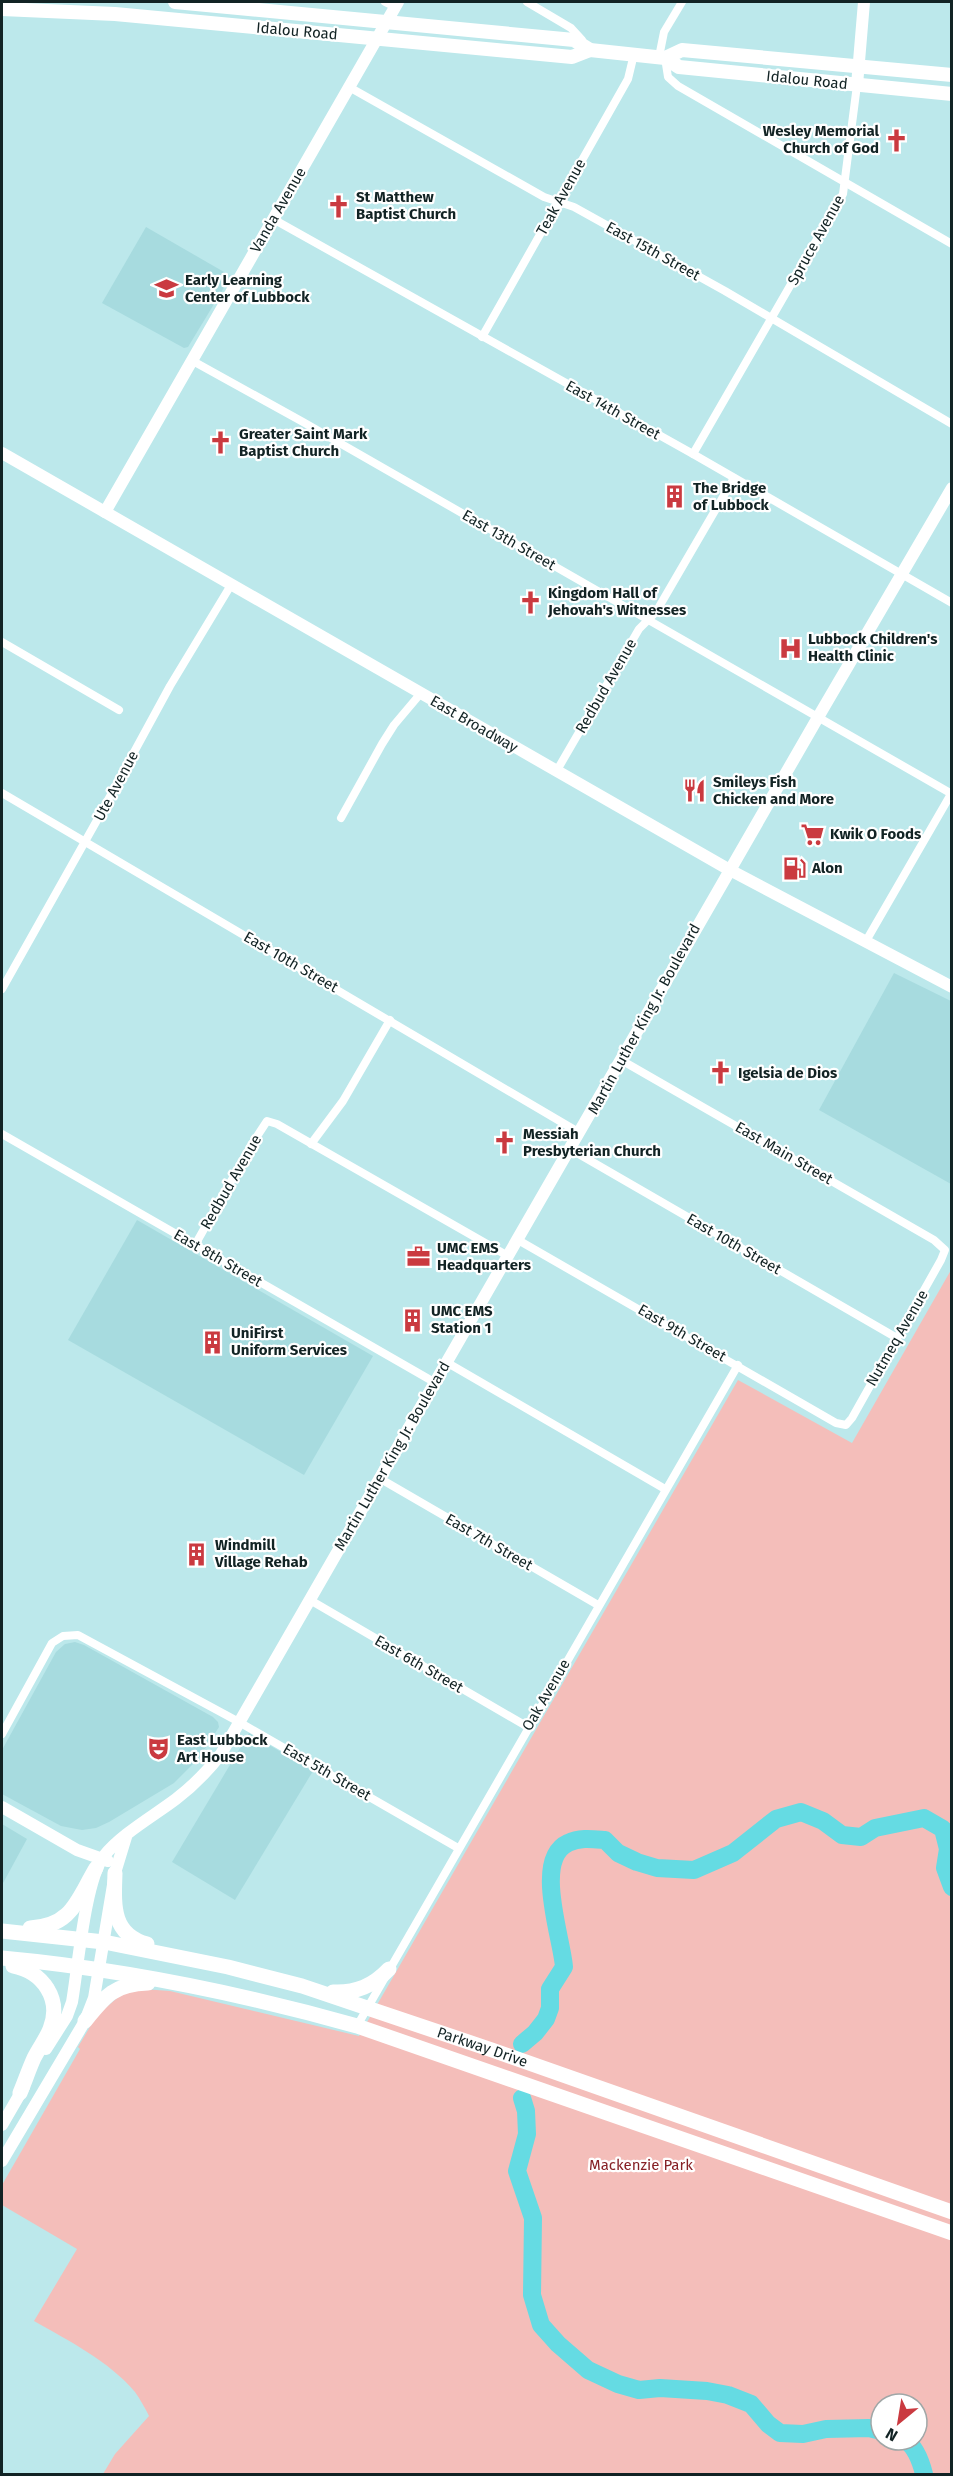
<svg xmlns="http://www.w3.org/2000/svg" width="953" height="2476" font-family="'Fira Sans',sans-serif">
<rect width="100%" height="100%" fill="#bce8eb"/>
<!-- built -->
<g fill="#a7dbdf">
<polygon points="146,227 231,276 188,347 184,348 102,303"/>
<polygon points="894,973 951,1001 951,1184 819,1110"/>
<polygon points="137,1220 373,1356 304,1475 68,1340"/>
<polygon points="75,1642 84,1645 213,1717 218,1722 219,1727 199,1758 174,1783 109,1822 96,1828 82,1830 61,1826 2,1794 2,1750 56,1652 65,1644"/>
<polygon points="249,1733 313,1771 235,1900 172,1862"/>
<polygon points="2,1824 27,1839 2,1885"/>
</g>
<!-- green -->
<path fill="#f4beba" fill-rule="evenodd" d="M951,1270V2474H103L115,2454L149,2416C145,2408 140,2399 135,2392C109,2361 69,2341 34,2321L77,2249L2,2205V2185L80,2049L78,2047L97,2015L129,1988L170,1991L359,2036L738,1380L852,1443ZM881,2404H917V2440H881Z"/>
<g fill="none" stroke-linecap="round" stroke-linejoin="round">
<!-- river -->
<g stroke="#65dbe3" stroke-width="18">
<path d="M522,2044L535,2033L546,2019L550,2008V1989L564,1967C562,1938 533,1859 568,1843C580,1837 593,1839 605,1840L618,1853L637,1862L657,1868L694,1870L733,1853L776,1819L801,1812L823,1821L842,1835L861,1837L875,1828L924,1818L943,1829L948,1849L945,1868L952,1887"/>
<polyline points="522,2098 526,2111 527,2134 517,2171 533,2218 532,2295 541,2325 558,2344 588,2370 618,2384 639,2390 660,2388 707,2391 728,2395 751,2404 768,2424 780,2433 803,2434 826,2429 869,2428 881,2431"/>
<path d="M905,2440C916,2447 921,2462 924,2474"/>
</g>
<!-- street -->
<g stroke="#fff" stroke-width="8">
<polyline points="385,2 395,7"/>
<polyline points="527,2 571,28 582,40"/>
<polyline points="659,57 664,32 682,2"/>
<polyline points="665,58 668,77 678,86 952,244"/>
<polyline points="349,87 544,197 574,207 725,291 952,424"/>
<polyline points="273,219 693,454 952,603"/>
<polyline points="482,337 628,79 634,54"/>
<polyline points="191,360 303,422 952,794"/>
<polyline points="693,454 843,194 857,85"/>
<polyline points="2,642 119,710"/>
<polyline points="556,772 639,629 656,612 734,478"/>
<polyline points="2,793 580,1133"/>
<polyline points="341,818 382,744 394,725 421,693"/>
<polyline points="866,941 951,794"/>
<polyline points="2,989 96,822 170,686 231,585"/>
<polyline points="2,1134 434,1382"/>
<polyline points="311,1144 343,1101 390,1020"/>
<polyline points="570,1149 897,1338"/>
<polyline points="518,1240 836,1423 846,1425 852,1418 941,1260 945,1250 934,1240 621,1060"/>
<polyline points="195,1245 252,1144 267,1121 277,1124 508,1256"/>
<polyline points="446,1362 665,1489"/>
<polyline points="379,1478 598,1605"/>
<polyline points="310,1600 528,1727"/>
<polyline points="2,1734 52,1643 63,1636 78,1635 239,1722 458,1848"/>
<polyline points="357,2026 738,1365"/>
</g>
<!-- secondary -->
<g stroke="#fff" stroke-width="12">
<polyline points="857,85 864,2"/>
<polyline points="2,453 728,869 952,987"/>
<polyline points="105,512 398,2"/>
<polyline points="2,1807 77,1850 108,1861"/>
<path d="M46,2049L67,2016L72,2002C78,1968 85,1880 104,1856C120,1835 155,1815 176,1799C193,1786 207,1772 221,1754C465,1332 705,908 952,488"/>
<polyline points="2,2125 24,2087"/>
<polyline points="2,2161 85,2021 94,1998 115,1873 126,1837"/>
</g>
<!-- primary -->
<g stroke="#fff" stroke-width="14">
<polyline points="175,2 574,40 590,50 665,58 679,67 952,94"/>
<polyline points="2,9 115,14 572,57 590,50"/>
<polyline points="665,58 682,50 952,75"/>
</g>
<!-- highway -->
<g stroke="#fff" stroke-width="15">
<path d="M115,1873C114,1904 111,1934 147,1944"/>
<path d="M30,1928C72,1926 77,1900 96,1868"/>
<path id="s1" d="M2,1931L104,1942L228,1967L302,1986L492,2050L952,2212"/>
<path d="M2,1958C122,1969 240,1993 357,2026L952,2233"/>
<path d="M13,1966C43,1972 62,1999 50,2029C46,2039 39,2048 34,2058C29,2069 25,2081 20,2093"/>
<path d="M333,1992C356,1993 373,1986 389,1969"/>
<path d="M85,2021C105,1996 114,1984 148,1983"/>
</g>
</g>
<!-- icons -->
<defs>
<symbol id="church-bare" viewBox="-9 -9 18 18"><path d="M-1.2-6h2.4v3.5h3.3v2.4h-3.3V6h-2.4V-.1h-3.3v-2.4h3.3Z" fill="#ca3a40" stroke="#fff" stroke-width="2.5" paint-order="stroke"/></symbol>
<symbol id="school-bare" viewBox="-9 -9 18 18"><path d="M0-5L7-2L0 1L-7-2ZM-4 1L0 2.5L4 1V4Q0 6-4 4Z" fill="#ca3a40" stroke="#fff" stroke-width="2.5" paint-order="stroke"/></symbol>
<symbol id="building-bare" viewBox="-9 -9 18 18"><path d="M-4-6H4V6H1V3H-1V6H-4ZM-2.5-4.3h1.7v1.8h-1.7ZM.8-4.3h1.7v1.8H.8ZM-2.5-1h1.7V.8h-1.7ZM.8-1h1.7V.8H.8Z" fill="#ca3a40" stroke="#fff" stroke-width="2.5" paint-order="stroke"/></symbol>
<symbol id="hospital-bare" viewBox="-9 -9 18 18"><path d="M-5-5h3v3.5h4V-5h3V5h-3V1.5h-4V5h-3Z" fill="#ca3a40" stroke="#fff" stroke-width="2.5" paint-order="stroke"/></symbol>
<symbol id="restaurant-bare" viewBox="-9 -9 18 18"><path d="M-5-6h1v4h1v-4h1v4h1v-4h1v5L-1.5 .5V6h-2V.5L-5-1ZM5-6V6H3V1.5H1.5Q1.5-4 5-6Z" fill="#ca3a40" stroke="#fff" stroke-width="2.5" paint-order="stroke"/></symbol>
<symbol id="supermarket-bare" viewBox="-9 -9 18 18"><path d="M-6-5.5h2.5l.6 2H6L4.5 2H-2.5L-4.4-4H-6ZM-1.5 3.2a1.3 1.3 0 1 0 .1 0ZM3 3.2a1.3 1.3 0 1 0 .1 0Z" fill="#ca3a40" stroke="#fff" stroke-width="2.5" paint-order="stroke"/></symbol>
<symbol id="fuel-bare" viewBox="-9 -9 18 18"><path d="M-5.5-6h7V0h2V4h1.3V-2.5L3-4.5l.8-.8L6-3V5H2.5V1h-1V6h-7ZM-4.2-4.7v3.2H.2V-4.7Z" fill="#ca3a40" stroke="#fff" stroke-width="2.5" paint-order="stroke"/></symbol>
<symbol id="office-bare" viewBox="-9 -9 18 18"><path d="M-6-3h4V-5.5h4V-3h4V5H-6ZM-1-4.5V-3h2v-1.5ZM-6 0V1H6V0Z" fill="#ca3a40" stroke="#fff" stroke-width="2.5" paint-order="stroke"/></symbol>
<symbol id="theatre-bare" viewBox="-9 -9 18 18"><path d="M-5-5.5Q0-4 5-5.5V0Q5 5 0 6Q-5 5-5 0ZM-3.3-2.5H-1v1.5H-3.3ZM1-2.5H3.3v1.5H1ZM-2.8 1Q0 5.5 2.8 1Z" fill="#ca3a40" stroke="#fff" stroke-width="2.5" paint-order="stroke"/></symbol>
</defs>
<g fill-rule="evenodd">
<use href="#church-bare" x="880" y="124" width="33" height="33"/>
<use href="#church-bare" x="322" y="190" width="33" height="33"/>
<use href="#school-bare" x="150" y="272" width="33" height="33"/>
<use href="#church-bare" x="204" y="426" width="33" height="33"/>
<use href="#building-bare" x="658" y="480" width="33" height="33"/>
<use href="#church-bare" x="514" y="586" width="33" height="33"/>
<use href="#hospital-bare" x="774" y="632" width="33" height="33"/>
<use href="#restaurant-bare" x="678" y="774" width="33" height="33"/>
<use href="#supermarket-bare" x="796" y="818" width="33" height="33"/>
<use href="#fuel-bare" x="778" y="852" width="33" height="33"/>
<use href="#church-bare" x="704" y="1056" width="33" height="33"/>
<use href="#church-bare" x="488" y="1126" width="33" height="33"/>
<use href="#office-bare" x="402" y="1240" width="33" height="33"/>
<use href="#building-bare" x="396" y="1304" width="33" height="33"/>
<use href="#building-bare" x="196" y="1326" width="33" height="33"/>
<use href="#building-bare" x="180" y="1538" width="33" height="33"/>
<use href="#theatre-bare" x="142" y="1732" width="33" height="33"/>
</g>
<g text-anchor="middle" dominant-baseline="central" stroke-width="4.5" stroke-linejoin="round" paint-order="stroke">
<!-- street labels -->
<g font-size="15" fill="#122324" stroke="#fff">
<text transform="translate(297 31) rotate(5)">Idalou Road</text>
<text transform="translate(807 80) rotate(6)">Idalou Road</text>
<text transform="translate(561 197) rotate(-61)">Teak Avenue</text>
<text transform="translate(278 210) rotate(-60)">Vanda Avenue</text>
<text transform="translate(816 240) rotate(-61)">Spruce Avenue</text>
<text transform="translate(653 251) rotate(29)">East 15th Street</text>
<text transform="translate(613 410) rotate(29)">East 14th Street</text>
<text transform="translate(509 540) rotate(30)">East 13th Street</text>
<text transform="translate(606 686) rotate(-60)">Redbud Avenue</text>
<text transform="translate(474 724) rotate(30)">East Broadway</text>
<text transform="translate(116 786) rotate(-62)">Ute Avenue</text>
<text transform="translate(291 962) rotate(30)">East 10th Street</text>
<text transform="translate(644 1019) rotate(-61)">Martin Luther King Jr. Boulevard</text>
<text transform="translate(784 1153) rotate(30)">East Main Street</text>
<text transform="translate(231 1182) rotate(-60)">Redbud Avenue</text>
<text transform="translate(734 1244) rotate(30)">East 10th Street</text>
<text transform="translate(218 1258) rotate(30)">East 8th Street</text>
<text transform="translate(682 1333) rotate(30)">East 9th Street</text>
<text transform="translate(897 1338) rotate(-60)">Nutmeq Avenue</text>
<text transform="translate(392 1456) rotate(-60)">Martin Luther King Jr. Boulevard</text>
<text transform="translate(489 1542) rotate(30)">East 7th Street</text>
<text transform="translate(419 1664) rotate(30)">East 6th Street</text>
<text transform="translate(546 1695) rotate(-60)">Oak Avenue</text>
<text transform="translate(327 1772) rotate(30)">East 5th Street</text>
<text stroke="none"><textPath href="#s1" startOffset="496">Parkway Drive</textPath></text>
</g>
<!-- poi labels -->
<g font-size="15" font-weight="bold" fill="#122324" stroke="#fff" text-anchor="start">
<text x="879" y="131" text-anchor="end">Wesley Memorial<tspan x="879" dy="17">Church of God</tspan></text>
<text x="356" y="197">St Matthew<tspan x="356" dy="17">Baptist Church</tspan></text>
<text x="185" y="280">Early Learning<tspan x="185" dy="17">Center of Lubbock</tspan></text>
<text x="239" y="434">Greater Saint Mark<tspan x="239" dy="17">Baptist Church</tspan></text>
<text x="693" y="488">The Bridge<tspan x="693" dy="17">of Lubbock</tspan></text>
<text x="548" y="593">Kingdom Hall of<tspan x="548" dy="17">Jehovah's Witnesses</tspan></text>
<text x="808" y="639">Lubbock Children's<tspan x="808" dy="17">Health Clinic</tspan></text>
<text x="713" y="782">Smileys Fish<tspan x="713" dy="17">Chicken and More</tspan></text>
<text x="830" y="834">Kwik O Foods</text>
<text x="812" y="868">Alon</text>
<text x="738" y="1073">Igelsia de Dios</text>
<text x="523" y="1134">Messiah<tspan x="523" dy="17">Presbyterian Church</tspan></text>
<text x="437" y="1248">UMC EMS<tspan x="437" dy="17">Headquarters</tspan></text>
<text x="431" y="1311">UMC EMS<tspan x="431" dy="17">Station 1</tspan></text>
<text x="231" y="1333">UniFirst<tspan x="231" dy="17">Uniform Services</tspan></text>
<text x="215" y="1545">Windmill<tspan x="215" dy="17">Village Rehab</tspan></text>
<text x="177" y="1740">East Lubbock<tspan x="177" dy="17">Art House</tspan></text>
</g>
<!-- park labels -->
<g font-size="15" fill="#862126" stroke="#fff">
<text x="641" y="2165">Mackenzie Park</text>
</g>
</g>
<!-- border -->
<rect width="953" height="2476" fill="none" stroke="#122324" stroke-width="6"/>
<!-- north arrow -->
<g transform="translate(899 2422) rotate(210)"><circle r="28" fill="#ffffff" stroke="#a0a7a7" stroke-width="1.5"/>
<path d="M0-4.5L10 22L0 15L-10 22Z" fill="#ca3a40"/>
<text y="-9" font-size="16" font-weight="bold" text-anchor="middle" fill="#122324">N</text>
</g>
</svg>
